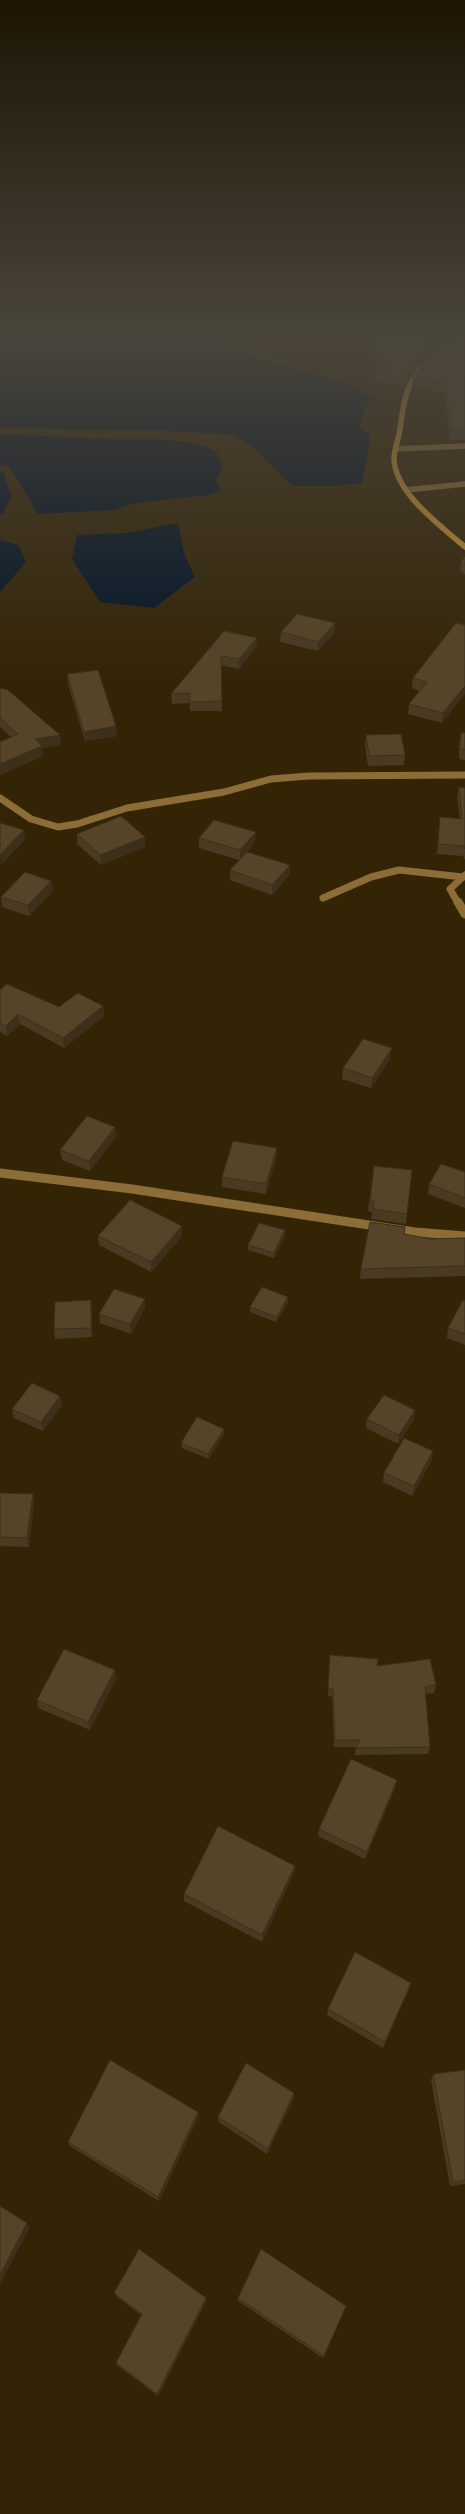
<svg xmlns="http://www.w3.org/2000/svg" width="465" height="2514" font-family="'Sofia Sans Condensed',sans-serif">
<rect width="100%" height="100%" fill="#342406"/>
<!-- water -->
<g fill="#011428">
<path d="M0,332H264C258,344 234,347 222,343C218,342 215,338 212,337C202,333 190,336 182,341L226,348L351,385L374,400L364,407L360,427L371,435L362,483L334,486H293L253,447L232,435L168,431L0,428Z"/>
<path d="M0,434C36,436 71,437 107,439C144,441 181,435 216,451L222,467L216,480L221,490L208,495L135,503L114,510L38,514L9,466H0Z"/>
<polygon points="0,471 4,473 11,497 3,514 0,515"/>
<polygon points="178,523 184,553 195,577 154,608 100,602 72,559 77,535 126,533"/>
<polygon points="0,540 18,545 26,562 0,592"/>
</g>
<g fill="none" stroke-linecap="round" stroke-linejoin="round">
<!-- street-far2 -->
<g stroke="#8c6d37" stroke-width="5.5">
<polyline points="396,449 465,446"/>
<polyline points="406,490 465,484"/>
</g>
<!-- street-far1 -->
<g stroke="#8c6d37" stroke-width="7">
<polyline points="0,798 31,819 58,827 77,824 127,808 224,792 271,779 309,776 465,775"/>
<polyline points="323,898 371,877 399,870 463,877"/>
<polyline points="458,903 450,889 465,875"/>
</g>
<!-- street -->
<g stroke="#8c6d37" stroke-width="9">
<polyline points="458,902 465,914"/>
<polyline points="0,1173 132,1189 415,1232 465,1236"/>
</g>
<!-- secondary -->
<path stroke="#c69537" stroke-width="5.5" d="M421,368C404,390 404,402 400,429C399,439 394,449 394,459C395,493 441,526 465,547"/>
</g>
<!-- wall -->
<g fill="#493a22">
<polygon points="444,332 443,339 427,353 402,386 374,381 375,373 385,363 368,360 368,353 370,351 351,348 351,344 330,340 331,333"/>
<polygon points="465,333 465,440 450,440 445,393 412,387 413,377"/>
<polygon points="465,557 465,575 460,570 461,561"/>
<polygon points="456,623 442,723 408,714 409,704 420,691 412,688 413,678"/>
<polygon points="224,631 257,638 256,647 239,669 221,665 222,711 190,711 190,703 172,704 171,694"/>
<polygon points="281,632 334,633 318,651 280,642"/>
<polygon points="67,674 116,726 117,736 85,741 68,684"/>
<polygon points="0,688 61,745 42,748 43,756 0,775 0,742 11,737 0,727"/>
<polygon points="461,733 465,733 465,760 459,759 459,743"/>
<polygon points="366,735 405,755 404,765 368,766 365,745"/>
<polygon points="459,787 465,788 465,859 464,859 463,856 437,854 440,817 460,819 457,797"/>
<polygon points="77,834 145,837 145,847 101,865 77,844"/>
<polygon points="199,838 255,842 247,852 290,865 289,875 272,895 230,880 230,870 239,860 199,848"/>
<polygon points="51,881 53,891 29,916 2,907 1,897"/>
<polygon points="0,990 59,1007 103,1006 104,1016 64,1048 20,1024 7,1036 0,1032"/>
<polygon points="390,1059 371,1088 342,1079 343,1068"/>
<polygon points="115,1127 116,1137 90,1171 62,1160 60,1150"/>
<polygon points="277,1148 276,1158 266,1194 222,1187 222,1177"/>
<polygon points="374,1166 412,1170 406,1224 371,1219 372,1212 368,1211"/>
<polygon points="465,1172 465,1208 428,1194 429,1184"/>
<polygon points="285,1230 285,1236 274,1258 248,1250 248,1245"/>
<polygon points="404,1234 431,1239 465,1238 465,1276 360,1279 361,1269"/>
<polygon points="98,1236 182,1236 151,1272 99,1245"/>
<polygon points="288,1297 288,1303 276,1322 250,1312 250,1307"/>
<polygon points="465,1301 465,1345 447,1338 448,1328"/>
<polygon points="145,1308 131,1334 100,1323 99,1314"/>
<polygon points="92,1310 92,1337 55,1339 54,1329"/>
<polygon points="60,1396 62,1405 43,1431 14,1418 12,1409"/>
<polygon points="415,1410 414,1420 398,1444 366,1428 367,1419"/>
<polygon points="224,1434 209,1459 182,1448 181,1443"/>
<polygon points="432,1460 412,1496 383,1482 384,1473"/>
<polygon points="0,1493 33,1494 34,1503 29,1547 0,1546"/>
<polygon points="330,1655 377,1666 436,1685 434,1693 425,1694 430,1747 428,1754 355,1755 356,1747 334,1747 332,1697 328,1696"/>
<polygon points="116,1679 90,1730 38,1708 37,1700"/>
<polygon points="397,1780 395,1788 365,1859 318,1836 319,1829"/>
<polygon points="295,1866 294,1873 262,1942 184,1901 184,1894"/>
<polygon points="409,1989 383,2048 327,2015 328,2009"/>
<polygon points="465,2070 465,2184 450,2186 431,2080 433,2074"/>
<polygon points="294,2093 294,2098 267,2154 219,2122 218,2117"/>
<polygon points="199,2116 159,2201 70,2146 68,2142"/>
<polygon points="114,2293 206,2298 206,2301 158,2396 117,2365 116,2363 141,2315 116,2296"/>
<polygon points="238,2298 346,2306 323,2358 238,2301"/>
</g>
<!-- shaded-wall -->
<g fill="#3c301b">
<polygon points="444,332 443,339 427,353 402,386 403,378 428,346"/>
<polygon points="335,623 334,633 318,651 318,642"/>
<polygon points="257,638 256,647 239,669 239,659"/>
<polygon points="465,686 465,694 442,723 443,713"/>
<polygon points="116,726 117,736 85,741 84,732"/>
<polygon points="60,735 61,745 42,748 43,756 0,775 0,764 35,739"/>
<polygon points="24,830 25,840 1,865 0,855"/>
<polygon points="256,832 255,842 240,860 240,850"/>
<polygon points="145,837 145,847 101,865 100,855"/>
<polygon points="290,865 289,875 272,895 272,885"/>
<polygon points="51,881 53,891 29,916 28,905"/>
<polygon points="103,1006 104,1016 64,1048 63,1038"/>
<polygon points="18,1014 20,1024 7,1036 6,1026"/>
<polygon points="392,1048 390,1059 371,1088 372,1078"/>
<polygon points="115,1127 116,1137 90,1171 89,1161"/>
<polygon points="277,1148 276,1158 266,1194 266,1184"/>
<polygon points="182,1226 182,1236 151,1272 151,1262"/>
<polygon points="285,1230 285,1236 274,1258 274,1253"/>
<polygon points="288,1297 288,1303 276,1322 277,1317"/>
<polygon points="145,1299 145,1308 131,1334 130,1324"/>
<polygon points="91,1300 92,1310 92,1337 91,1328"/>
<polygon points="60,1396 62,1405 43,1431 41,1422"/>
<polygon points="415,1410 414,1420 398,1444 399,1435"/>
<polygon points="224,1429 224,1434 209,1459 208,1454"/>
<polygon points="433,1451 432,1460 412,1496 414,1486"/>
<polygon points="33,1494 34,1503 29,1547 27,1538"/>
<polygon points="115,1670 116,1679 90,1730 88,1722"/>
<polygon points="397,1780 395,1788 365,1859 367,1852"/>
<polygon points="295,1866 294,1873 262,1942 262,1935"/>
<polygon points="411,1983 409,1989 383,2048 385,2042"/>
<polygon points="294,2093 294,2098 267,2154 268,2149"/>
<polygon points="198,2112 199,2116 159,2201 158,2197"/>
<polygon points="27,2223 30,2227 0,2284 0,2275"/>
<polygon points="206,2298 206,2301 158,2396 157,2394"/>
</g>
<!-- building -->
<g fill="#554427" stroke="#3c301b">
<polygon points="332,332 444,332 428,346 403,378 375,373 392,357 368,353 377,345 352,341 355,337 331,333"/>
<polygon points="455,332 465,333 465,429 452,429 446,383 413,377 435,349"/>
<polygon points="465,557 465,564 461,561"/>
<polygon points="297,614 335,623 318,642 281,632"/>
<polygon points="456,623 465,625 465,686 443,713 409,704 427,682 413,678"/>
<polygon points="224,631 257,638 239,659 221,656 222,701 190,702 190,693 171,694"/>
<polygon points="98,670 116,726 84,732 67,674"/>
<polygon points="0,688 8,690 60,735 35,739 42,746 0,764 0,742 18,734 0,718"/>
<polygon points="461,733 465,733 465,750 460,749"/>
<polygon points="401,734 405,755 369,756 366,735"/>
<polygon points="459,787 465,788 465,849 465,846 438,844 440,817 462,819"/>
<polygon points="121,816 145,837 100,855 77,834"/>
<polygon points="214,820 256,832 240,850 199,838"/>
<polygon points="0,823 24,830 0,855"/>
<polygon points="247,852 290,865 272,885 230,870"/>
<polygon points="25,872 51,881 28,905 1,897"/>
<polygon points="7,984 59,1007 78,993 103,1006 63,1038 18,1014 6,1026 0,1023 0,990"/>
<polygon points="363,1039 392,1048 372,1078 343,1068"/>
<polygon points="87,1116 115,1127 89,1161 60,1150"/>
<polygon points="233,1141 277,1148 266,1184 222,1177"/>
<polygon points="441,1164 465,1172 465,1198 429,1184"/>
<polygon points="374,1166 412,1170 407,1214 373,1209 374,1202 370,1201"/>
<polygon points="130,1200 182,1226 151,1262 98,1236"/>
<polygon points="370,1222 405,1227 404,1234 431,1239 465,1238 465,1266 361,1269"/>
<polygon points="259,1223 285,1230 274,1253 248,1245"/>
<polygon points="262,1287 288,1297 277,1317 250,1307"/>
<polygon points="114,1289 145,1299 130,1324 99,1314"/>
<polygon points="91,1300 91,1328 54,1329 55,1302"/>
<polygon points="463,1300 465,1301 465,1334 448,1328"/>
<polygon points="32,1383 60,1396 41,1422 12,1409"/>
<polygon points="384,1395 415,1410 399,1435 367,1419"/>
<polygon points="197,1417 224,1429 208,1454 181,1443"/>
<polygon points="404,1438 433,1451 414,1486 384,1473"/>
<polygon points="0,1493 33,1494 27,1538 0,1537"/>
<polygon points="64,1649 115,1670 88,1722 37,1700"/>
<polygon points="330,1655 378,1659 377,1666 430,1659 436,1685 425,1687 430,1747 356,1748 360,1740 335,1740 333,1689 328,1689"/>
<polygon points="351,1759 397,1780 367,1852 319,1829"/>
<polygon points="218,1826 295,1866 262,1935 184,1894"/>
<polygon points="355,1952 411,1983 385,2042 328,2009"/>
<polygon points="110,2060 198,2112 158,2197 68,2142"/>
<polygon points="246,2063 294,2093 268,2149 218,2117"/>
<polygon points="465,2070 465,2180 453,2182 433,2074"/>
<polygon points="0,2206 27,2223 0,2275"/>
<polygon points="139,2249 206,2298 157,2394 116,2363 142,2314 114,2293"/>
<polygon points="261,2249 346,2306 324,2356 238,2298"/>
</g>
<!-- sky -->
<linearGradient id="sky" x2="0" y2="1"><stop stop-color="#1d1403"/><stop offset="0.49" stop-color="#4a453b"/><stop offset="1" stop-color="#4a453b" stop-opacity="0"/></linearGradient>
<rect width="465" height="684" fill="url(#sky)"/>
</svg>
